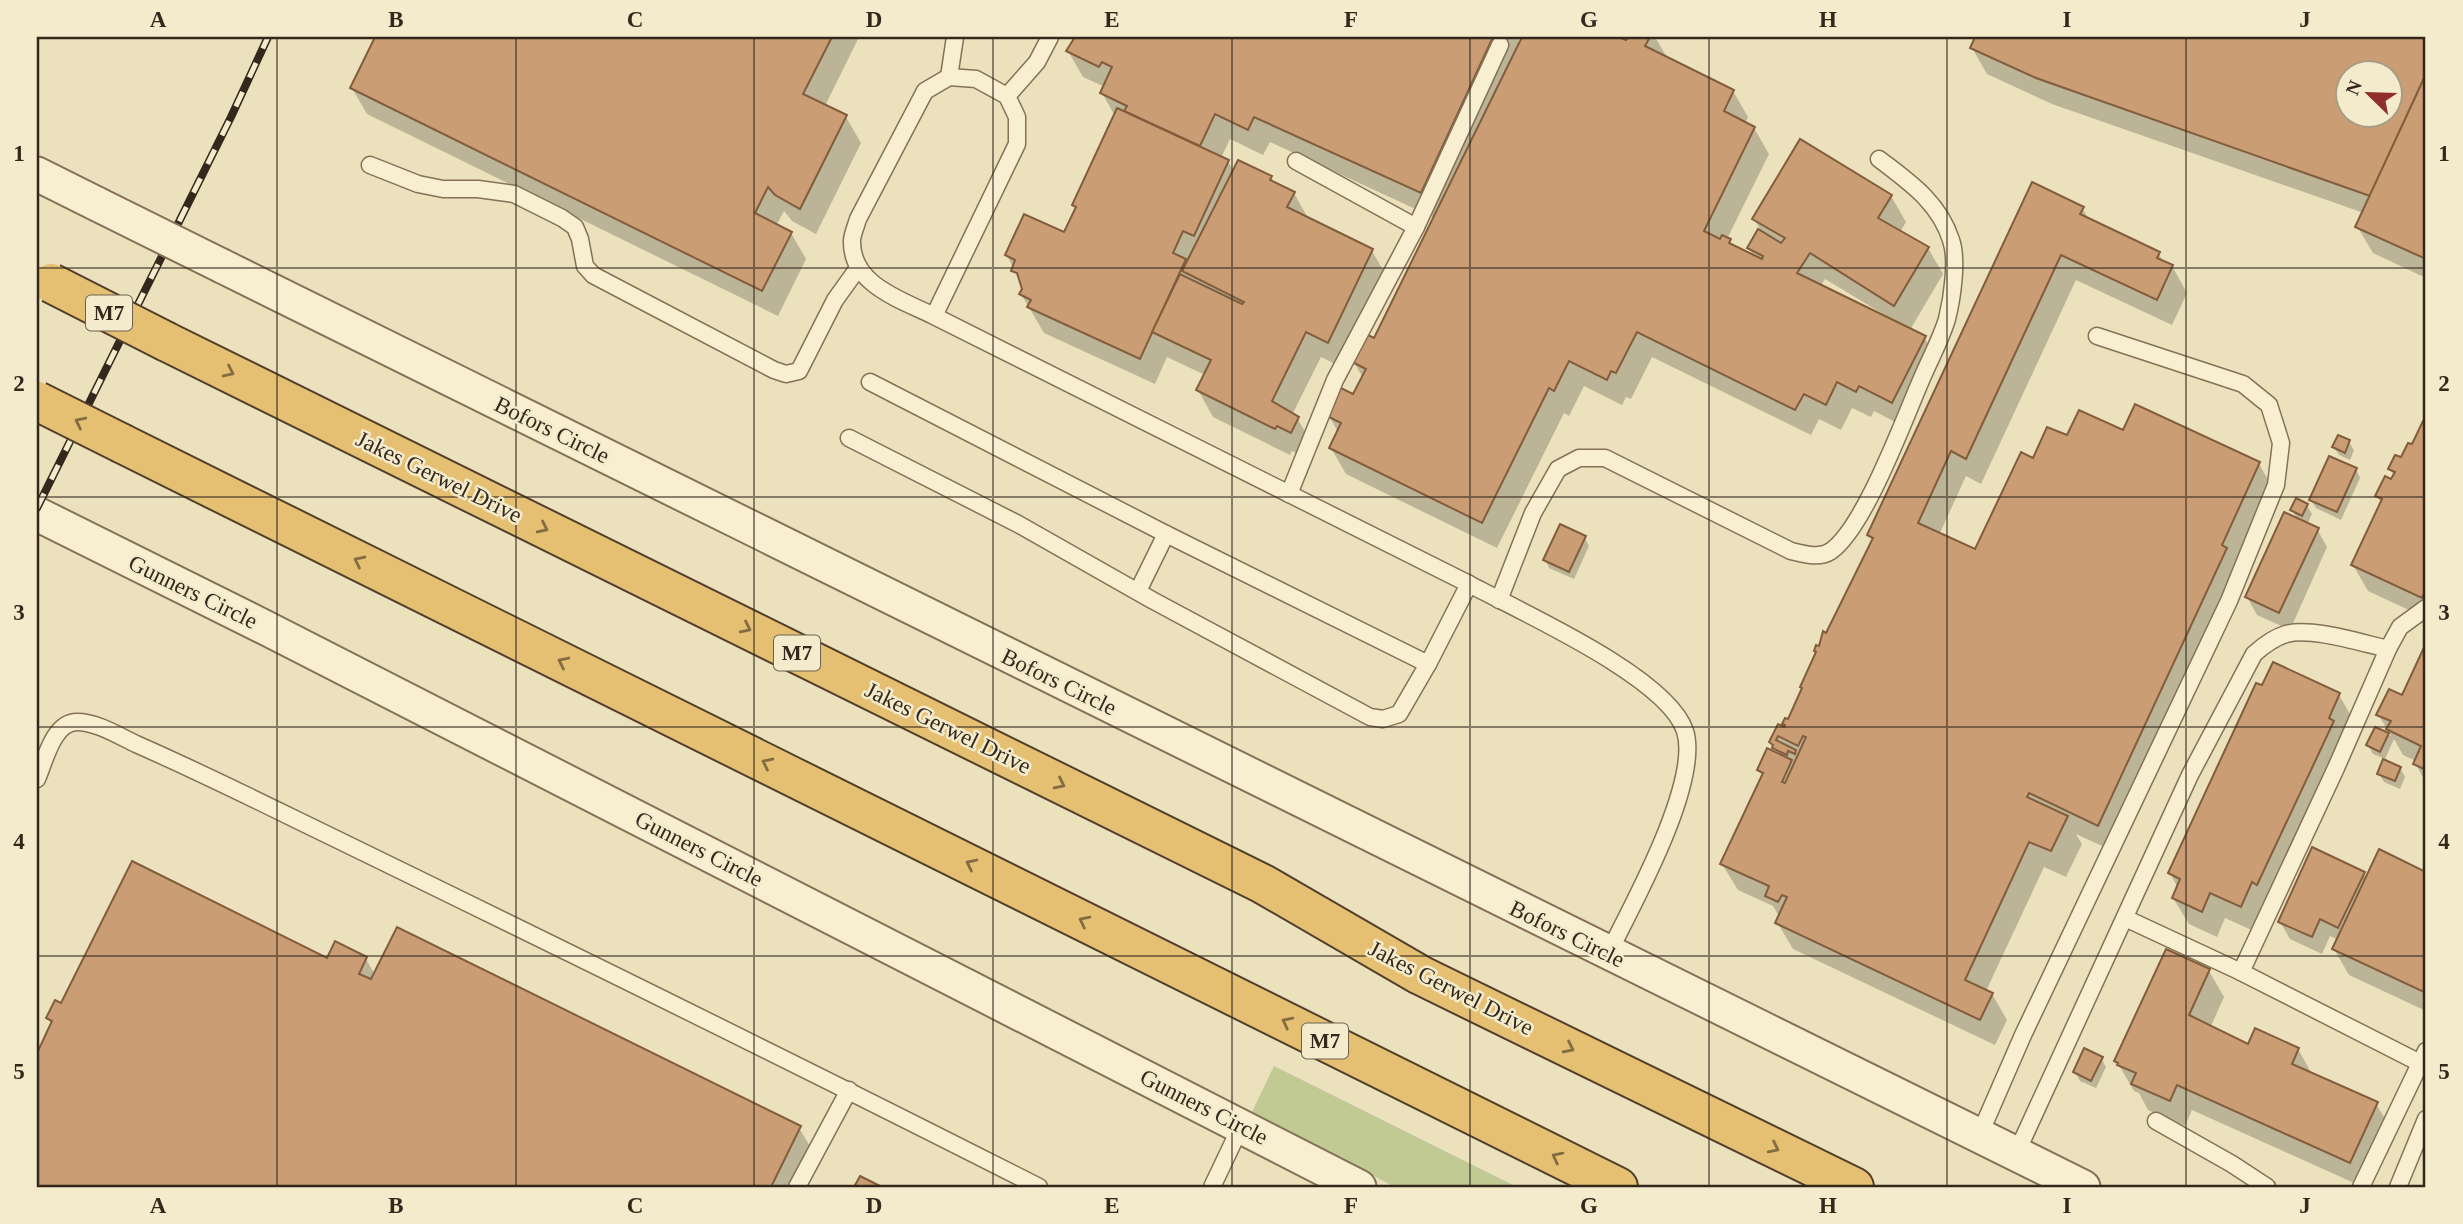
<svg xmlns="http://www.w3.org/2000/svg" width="2463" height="1224" font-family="Georgia,serif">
<rect width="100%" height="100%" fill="#ece1bd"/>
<!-- green -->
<polygon fill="#c0ca92" points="1274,1066 1517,1187 1395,1187 1252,1112"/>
<!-- shadow -->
<g fill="#0003" fill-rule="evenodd">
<polygon points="377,37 859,37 825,106 846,117 861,143 816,234 792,221 784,211 776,226 791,233 806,259 778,316 367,114 352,88"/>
<path d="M1077,37H1520L1518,41L1521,43L1524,37H1614L1627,43L1630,37H1655L1668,59L1733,91L1748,117L1745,123L1754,128L1769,154L1727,239L1734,247L1754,257L1749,248L1760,229L1754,219L1891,196L1906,222L1900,232L1928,248L1943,274L1910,330L1924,337L1939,363L1907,428L1874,411L1871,417L1852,408L1841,430L1819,419L1811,435L1652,357L1631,399L1626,397L1622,405L1584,386L1569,416L1564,413L1497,548L1346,474L1331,448L1338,432L1329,416L1354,397L1363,378L1354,362L1375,340L1435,218L1270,142L1263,155L1230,139L1221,158L1228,161L1234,172L1271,177L1275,184L1294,193L1309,220L1372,251L1387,277L1343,368L1321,357L1292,415L1297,418L1313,445L1306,458L1292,451L1290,455L1213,417L1198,390L1205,375L1167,357L1155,384L1044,333L1021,294L1024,290L1007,255L1065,235L1077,211L1074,205L1115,116L1102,93L1105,87L1083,77L1068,51ZM1825,279L1883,314L1882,316L1820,287Z"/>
<path d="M1977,37H2426V278L2373,253L2357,226L2364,213L2052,104L1987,74L1972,48ZM2348,74H2390V116H2348Z"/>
<polygon points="2082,208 2090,221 2158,253 2164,263 2172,266 2187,293 2172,325 2076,280 1981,484 1966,476 1939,535 1976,552 2034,460 2068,438 2124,433 2259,464 2274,490 2113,851 2076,834 2082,844 2066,877 2044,867 1986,991 1992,994 2007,1020 1995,1045 1793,949 1777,922 1780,918 1773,906 1738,890 1722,864 1763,777 1759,770 1778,755 1771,742 1779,726 1788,730 1789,721 1826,636 1873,542 1869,535"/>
<polygon points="2423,423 2426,425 2426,618 2368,591 2353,565 2382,503 2377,496 2394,476 2390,469 2402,460 2413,446"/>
<polygon points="2349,442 2354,450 2350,460 2339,455 2334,447"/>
<polygon points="2356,469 2360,478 2341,520 2316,508 2311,500"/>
<polygon points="2307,506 2312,514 2307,525 2317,529 2327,547 2290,630 2257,615 2247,597 2298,520 2292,510"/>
<polygon points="1584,537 1589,546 1574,579 1549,568 1545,559"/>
<polygon points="2426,647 2426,783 2415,763 2416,761 2403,755 2394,739 2385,759 2373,754 2368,745 2376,729 2391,736 2378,714 2403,698"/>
<polygon points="2339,695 2354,721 2256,932 2225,918 2217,937 2189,924 2173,898 2178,888 2170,873"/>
<polygon points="2400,768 2405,777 2400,789 2384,782 2379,774"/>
<polygon points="2380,852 2426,873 2426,1011 2349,975 2334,949 2338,940 2330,936 2322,954 2290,939 2280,922 2363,873 2367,879"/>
<polygon points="366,959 375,975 799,1128 819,1161 806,1187 37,1187 37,1057 52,1026 48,1018 62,1005 328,960"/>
<polygon points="2209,971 2224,997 2210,1028 2249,1047 2298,1049 2313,1076 2376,1104 2392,1130 2363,1187 2192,1110 2185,1126 2148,1110 2139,1093 2134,1091 2116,1060"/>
<polygon points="2101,1058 2106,1067 2096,1088 2080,1081 2075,1072"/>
</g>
<!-- building -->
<g fill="#ca9d74" stroke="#825d3d" stroke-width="2" fill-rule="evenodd">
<polygon points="375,37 832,37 803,94 847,115 800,209 775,195 768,187 755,213 792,232 762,291 350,88"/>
<polygon points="1075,37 1493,37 1421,193 1254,117 1248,130 1215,114 1200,146 1124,111 1127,106 1100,93 1112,67 1102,62 1099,67 1066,51"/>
<polygon points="1522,37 1618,37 1626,40 1628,37 1650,37 1645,46 1734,90 1724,111 1755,127 1704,231 1720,239 1722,235 1731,239 1729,243 1762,259 1763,256 1747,248 1758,229 1781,243 1785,238 1752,219 1800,139 1892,195 1878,218 1929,247 1894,306 1810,253 1797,273 1926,336 1892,403 1859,386 1856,392 1837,382 1826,405 1804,394 1795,410 1637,332 1616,373 1611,371 1607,380 1569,361 1554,391 1549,388 1482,523 1329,448 1341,423 1327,416 1341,388 1353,394 1366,369 1352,362 1366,334 1374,338"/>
<path d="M1975,37H2426V74L2370,196L2036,78L1970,48ZM2348,74H2390V116H2348Z"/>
<polygon points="2426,74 2426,259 2355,227"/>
<polygon points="1117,108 1229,160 1194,236 1183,231 1173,253 1186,259 1140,359 1027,307 1031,300 1019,294 1022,289 1017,273 1011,271 1015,260 1005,255 1024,214 1064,232 1076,207 1072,205"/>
<polygon points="1238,160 1272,176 1270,180 1295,192 1287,207 1373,249 1328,343 1306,332 1272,401 1299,417 1291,433 1277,426 1275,429 1196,390 1211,360 1152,332 1180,274 1242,304 1244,302 1182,271"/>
<polygon points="2032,182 2084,207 2080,214 2160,252 2157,258 2173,265 2157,300 2061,255 1966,459 1951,451 1918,523 1975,549 2021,452 2033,458 2047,427 2067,435 2079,410 2123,430 2135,404 2260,462 2222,545 2227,548 2098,826 2029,793 2027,797 2068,816 2051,851 2029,842 1965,980 1993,993 1980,1020 1775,923 1787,897 1782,895 1778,902 1765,896 1769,886 1720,864 1763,773 1757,770 1767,748 1792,760 1782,782 1785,783 1806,737 1803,736 1798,746 1778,736 1776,740 1796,750 1795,754 1788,751 1787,755 1772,748 1773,745 1769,742 1778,724 1784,727 1785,725 1782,724 1785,718 1788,719 1802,688 1800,687 1816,652 1814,651 1816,645 1819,646 1823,631 1826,633 1873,538 1867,535"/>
<polygon points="2423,421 2426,423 2426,589 2422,598 2351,565 2382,499 2375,496 2385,476 2391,479 2395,472 2388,469 2395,455 2401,457 2408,443 2412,444"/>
<polygon points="2338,435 2350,440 2345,453 2332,447"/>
<polygon points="2329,456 2357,468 2337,512 2309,500"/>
<polygon points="2296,498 2308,504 2302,516 2290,510"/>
<polygon points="2284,512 2319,528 2279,613 2245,597"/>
<polygon points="1560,524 1586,536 1569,572 1543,560"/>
<polygon points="2426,643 2426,764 2424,769 2413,764 2421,746 2386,729 2391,721 2376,715 2389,689 2402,695"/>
<polygon points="2273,662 2340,693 2329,718 2334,721 2257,885 2252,882 2241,907 2210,893 2202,912 2172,898 2180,879 2168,873 2256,683 2262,685"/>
<polygon points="2375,727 2389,733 2380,752 2366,745"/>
<polygon points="2383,759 2401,767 2395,781 2377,774"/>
<polygon points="2312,847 2365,872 2338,928 2320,919 2312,937 2278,922"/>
<polygon points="2379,849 2426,872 2426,993 2332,949"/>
<polygon points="132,861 327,958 335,941 367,957 359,974 371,979 397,927 801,1126 771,1187 37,1187 37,1053 52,1021 46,1018 55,1000 61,1003"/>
<polygon points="2166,949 2210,969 2189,1015 2248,1044 2255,1028 2299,1048 2292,1064 2378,1102 2350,1163 2177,1085 2170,1101 2131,1084 2136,1073 2117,1065 2118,1063 2114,1061"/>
<polygon points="2084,1048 2103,1057 2091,1081 2073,1072"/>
<polygon points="860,1176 882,1187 854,1187"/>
</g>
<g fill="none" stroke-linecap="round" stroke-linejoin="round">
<defs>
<g id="service">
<polyline points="949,77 955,37"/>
<polyline points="1007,96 1037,62 1050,37"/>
<polyline points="1296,161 1416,227"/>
<polyline points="370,165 418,184 443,189 478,189 514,194 562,218 575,227 580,239 585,266 593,275 774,370 786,374 799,371 835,300 858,268"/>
<path d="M934,316L1017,144V117L1007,96L976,79L949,77L925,91L858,219C856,226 852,235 852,241C851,285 902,300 934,316L1469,584C1519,611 1668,677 1685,731C1701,782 1632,906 1608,954"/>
<polyline points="870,382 1166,534 1428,664"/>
<polyline points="849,438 1018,524 1152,600 1370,717 1383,719 1399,714 1428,664 1469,584"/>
<polyline points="1289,494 1335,380 1416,227 1500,45"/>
<polyline points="1138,591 1166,534"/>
<path d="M1499,600L1533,513L1558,469L1579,458H1605L1791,551C1804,554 1819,559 1831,551C1865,527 1904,419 1922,378C1930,359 1941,339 1947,319C1952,299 1958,260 1951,240C1939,202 1909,182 1879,159"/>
<path d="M37,779C45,761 53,722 77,722C97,722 119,736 136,744C191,768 244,794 297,820C546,941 793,1062 1039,1187"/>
<polyline points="2125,918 2241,972 2420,1063"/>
<polyline points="2241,972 2336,768 2388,649"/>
<polyline points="2156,1121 2232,1164 2267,1187"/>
<polyline points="1979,1136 2023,1035 2229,601 2276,485 2281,443 2269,405 2243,384 2097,336"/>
<path d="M2016,1154L2190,775L2254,654C2264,645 2273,638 2286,634C2312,627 2361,643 2388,649L2400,627L2426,608"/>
<polyline points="797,1187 849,1090"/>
<polyline points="1212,1187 1241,1126"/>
<polyline points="2361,1187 2426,1051"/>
<polyline points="2398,1187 2426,1119"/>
</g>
<g id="minor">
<polyline points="37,174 97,204"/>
<polyline points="222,266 2083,1187"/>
<polyline points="37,514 266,628 1359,1187"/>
</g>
<g id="trunk">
<polyline points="167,342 1263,884 1420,975 1854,1187"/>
<polyline points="123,444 1618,1187"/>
</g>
</defs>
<!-- service casing -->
<use href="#service" stroke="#847157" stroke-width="19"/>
<!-- minor casing -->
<use href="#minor" stroke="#847157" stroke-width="37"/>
<!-- trunk casing -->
<use href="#trunk" stroke="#513f2c" stroke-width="42"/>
<!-- service -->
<use href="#service" stroke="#f8eed0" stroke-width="16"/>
<!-- minor -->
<use href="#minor" stroke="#f8eed0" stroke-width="33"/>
<!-- trunk -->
<use href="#trunk" stroke="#e6c072" stroke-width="38"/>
<defs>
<polyline id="rail" points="37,508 231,117 268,37"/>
</defs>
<!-- rail casing -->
<use href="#rail" stroke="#33281b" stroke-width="8"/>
<!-- rail -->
<use href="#rail" stroke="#f4ebcd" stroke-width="5" stroke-dasharray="16" stroke-linecap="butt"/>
<defs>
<polyline id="minor-bridge" points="97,204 222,266"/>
<g id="trunk-bridge">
<polyline points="51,283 167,342"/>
<polyline points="37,401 123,444"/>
</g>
</defs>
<!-- minor-bridge casing -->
<use href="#minor-bridge" stroke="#847157" stroke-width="37" stroke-linecap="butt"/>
<!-- trunk-bridge casing -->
<use href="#trunk-bridge" stroke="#513f2c" stroke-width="42" stroke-linecap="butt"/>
<!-- minor-bridge -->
<use href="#minor-bridge" stroke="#f8eed0" stroke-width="33"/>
<!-- trunk-bridge -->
<use href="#trunk-bridge" stroke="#e6c072" stroke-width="38"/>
</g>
<!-- one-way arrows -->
<defs><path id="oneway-chevron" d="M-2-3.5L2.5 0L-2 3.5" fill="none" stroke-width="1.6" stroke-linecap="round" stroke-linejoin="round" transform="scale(1.75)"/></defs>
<g stroke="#846c42">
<use href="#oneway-chevron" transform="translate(229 372) rotate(26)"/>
<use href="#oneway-chevron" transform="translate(80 422) rotate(-154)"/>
<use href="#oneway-chevron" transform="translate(543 528) rotate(26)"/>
<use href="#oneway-chevron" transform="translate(359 561) rotate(-154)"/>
<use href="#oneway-chevron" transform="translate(746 628) rotate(26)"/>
<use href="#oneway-chevron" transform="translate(563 662) rotate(-154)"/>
<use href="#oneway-chevron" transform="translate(767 763) rotate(-154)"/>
<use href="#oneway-chevron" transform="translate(1060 784) rotate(26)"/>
<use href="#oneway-chevron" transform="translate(971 864) rotate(-154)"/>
<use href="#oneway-chevron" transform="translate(1084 921) rotate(-153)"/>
<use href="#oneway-chevron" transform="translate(1287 1022) rotate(-153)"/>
<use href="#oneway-chevron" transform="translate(1569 1048) rotate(26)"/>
<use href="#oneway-chevron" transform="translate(1774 1148) rotate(26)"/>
<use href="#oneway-chevron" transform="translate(1557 1157) rotate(-153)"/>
</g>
<!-- grid -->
<path fill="none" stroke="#33281b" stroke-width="2" stroke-opacity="0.55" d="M277,37V1187M516,37V1187M754,37V1187M993,37V1187M1232,37V1187M1470,37V1187M1709,37V1187M1947,37V1187M2186,37V1187M37,268H2426M37,497H2426M37,727H2426M37,956H2426"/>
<g text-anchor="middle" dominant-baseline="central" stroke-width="5" stroke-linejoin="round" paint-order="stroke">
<!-- shield labels -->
<g fill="#f4ebcd" stroke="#6d6250" stroke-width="2">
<rect x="86" y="295.5" width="46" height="35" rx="5"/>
<rect x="774" y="635.5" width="46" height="35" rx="5"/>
<rect x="1302" y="1023.5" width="46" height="35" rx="5"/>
</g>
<g font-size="21" font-weight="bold" fill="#33281b">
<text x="109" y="313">M7</text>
<text x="797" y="653">M7</text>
<text x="1325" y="1041">M7</text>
</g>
<!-- street labels -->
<g font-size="23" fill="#33281b" stroke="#f4ebcd">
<text transform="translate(552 430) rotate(26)">Bofors Circle</text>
<text transform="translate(439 477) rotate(26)">Jakes Gerwel Drive</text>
<text transform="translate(193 592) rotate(26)">Gunners Circle</text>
<text transform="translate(1059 682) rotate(26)">Bofors Circle</text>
<text transform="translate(948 728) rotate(26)">Jakes Gerwel Drive</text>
<text transform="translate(699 849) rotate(27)">Gunners Circle</text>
<text transform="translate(1567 934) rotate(26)">Bofors Circle</text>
<text transform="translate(1451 988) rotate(27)">Jakes Gerwel Drive</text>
<text transform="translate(1204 1107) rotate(27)">Gunners Circle</text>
</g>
</g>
<!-- border -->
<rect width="2463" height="1224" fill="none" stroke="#f4ebcd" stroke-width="77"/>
<!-- north arrow -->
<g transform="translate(2369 94) rotate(293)"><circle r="33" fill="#f4ebcd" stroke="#a79d86" stroke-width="2"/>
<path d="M0-5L12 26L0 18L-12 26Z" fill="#912e29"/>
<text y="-10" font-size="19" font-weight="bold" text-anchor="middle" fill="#33281b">N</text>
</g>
<rect x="38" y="38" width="2386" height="1148" fill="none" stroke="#33281b" stroke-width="2.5"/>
<g font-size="23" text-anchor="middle" font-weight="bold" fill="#33281b">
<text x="158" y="27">A</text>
<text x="396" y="27">B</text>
<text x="635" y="27">C</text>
<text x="874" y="27">D</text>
<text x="1112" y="27">E</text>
<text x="1351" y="27">F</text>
<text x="1589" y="27">G</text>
<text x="1828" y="27">H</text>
<text x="2067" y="27">I</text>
<text x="2305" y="27">J</text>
<text x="19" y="161">1</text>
<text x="2444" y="161">1</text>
<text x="19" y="391">2</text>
<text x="2444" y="391">2</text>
<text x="19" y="620">3</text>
<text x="2444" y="620">3</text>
<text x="19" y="849">4</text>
<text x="2444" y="849">4</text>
<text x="19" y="1079">5</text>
<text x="2444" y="1079">5</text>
<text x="158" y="1213">A</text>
<text x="396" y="1213">B</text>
<text x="635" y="1213">C</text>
<text x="874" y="1213">D</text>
<text x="1112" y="1213">E</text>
<text x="1351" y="1213">F</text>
<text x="1589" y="1213">G</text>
<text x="1828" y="1213">H</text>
<text x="2067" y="1213">I</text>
<text x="2305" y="1213">J</text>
</g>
</svg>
